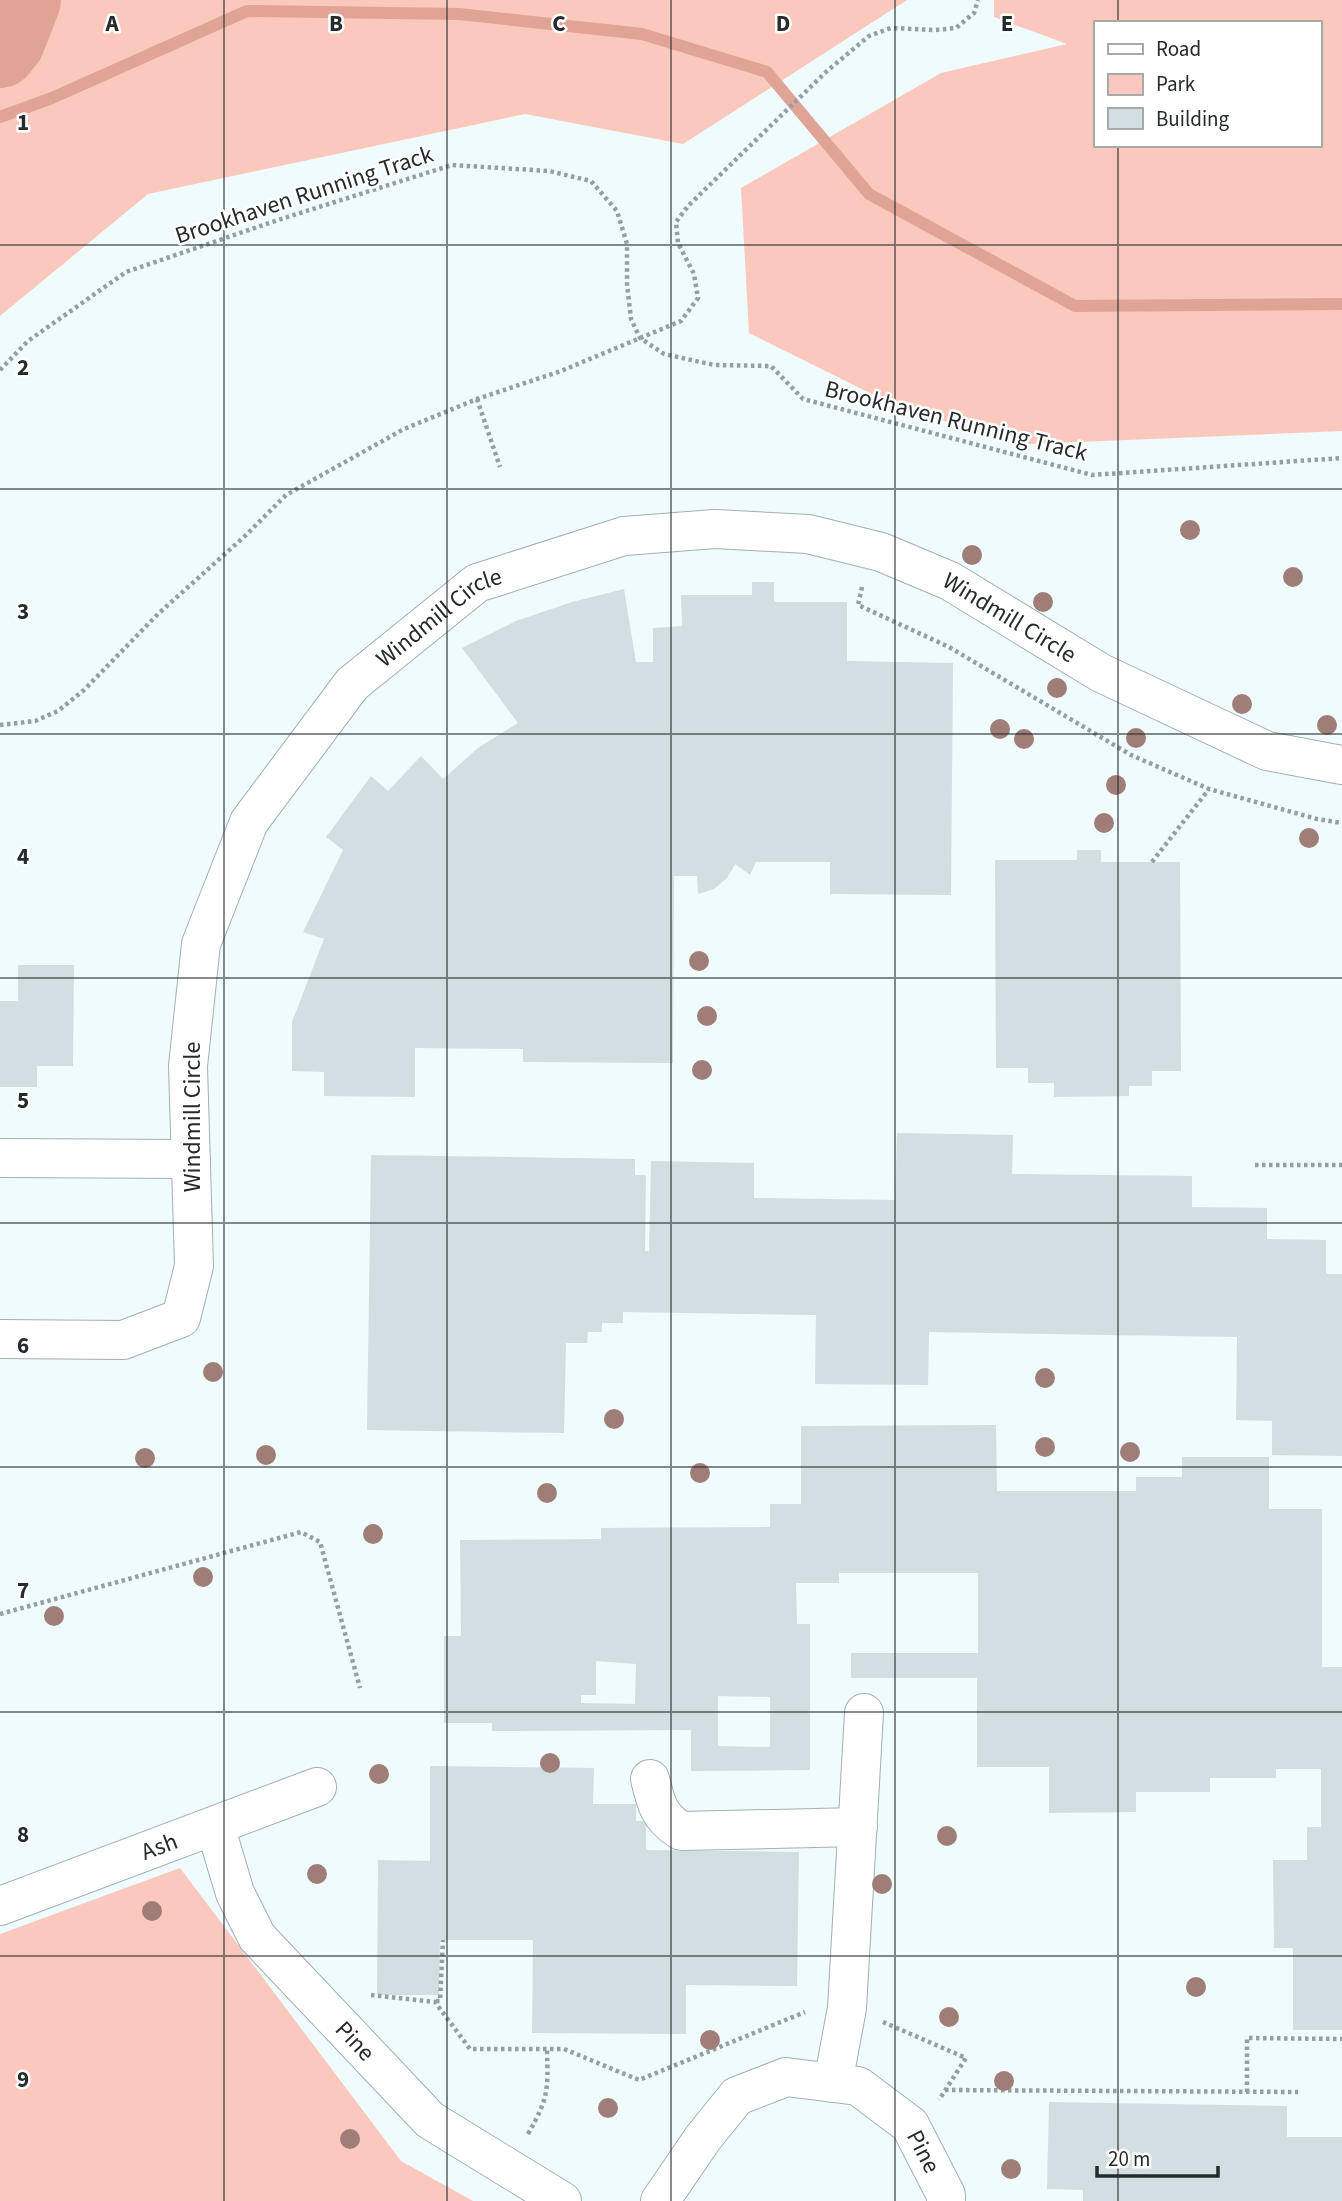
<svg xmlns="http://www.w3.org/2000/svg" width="1342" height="2201" font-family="'Source Sans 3',sans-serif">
<rect width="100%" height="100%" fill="#effbfd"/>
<!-- green -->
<g fill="#fac8bd" fill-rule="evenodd">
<polygon points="0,0 907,0 683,144 525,114 148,194 0,316"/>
<path d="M994,0H1342V431L1030,444L906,411L749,333L741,188L941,73L1067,44L994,17ZM1095,23H1319V145H1095Z"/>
<polygon points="180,1868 401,2161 473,2201 0,2201 0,1934"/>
</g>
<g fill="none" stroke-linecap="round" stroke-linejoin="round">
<!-- stream -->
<polyline stroke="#e0a497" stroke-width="12" points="0,117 52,98 247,11 459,14 642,34 767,72 869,194 1075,306 1342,304"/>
<!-- river -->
<polyline stroke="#e0a497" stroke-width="74" points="0,51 8,41 24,0"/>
</g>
<!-- building -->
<g fill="#d2dee1" fill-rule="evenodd">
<polygon points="752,582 774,582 774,602 847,602 847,661 953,663 951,895 830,894 830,862 756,862 750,875 735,864 727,878 714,889 698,894 697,876 674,876 673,1063 523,1062 523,1049 415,1048 415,1097 324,1096 324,1072 292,1071 292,1022 324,939 303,932 343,850 326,837 371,776 388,791 421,756 443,779 478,748 518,723 462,648 516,621 572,602 624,589 636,662 653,662 653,628 682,626 681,595 752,595"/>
<polygon points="1077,850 1101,850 1101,862 1180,862 1181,1071 1152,1071 1152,1086 1129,1086 1129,1096 1054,1097 1054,1083 1028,1083 1028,1068 996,1068 995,860 1077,860"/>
<polygon points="18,965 74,965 73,1066 37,1066 37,1087 0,1087 0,1001 18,1001"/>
<polygon points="897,1133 1013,1135 1012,1174 1192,1176 1192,1207 1267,1208 1267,1239 1326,1240 1326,1274 1342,1274 1342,1456 1272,1455 1272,1421 1236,1420 1237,1337 929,1332 928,1385 815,1384 816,1315 623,1312 623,1323 602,1323 602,1332 588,1332 587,1343 566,1343 564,1433 367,1430 371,1155 635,1159 635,1175 646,1175 645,1251 649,1251 651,1161 754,1163 754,1198 895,1200"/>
<path d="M996,1425L997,1491H1136V1477H1182V1457H1269V1509H1322V1667H1342V2030H1293V1948H1274L1273,1860H1307V1827H1321V1769H1276V1778H1210V1792H1136V1812L1049,1813V1767H977V1678H851V1653H978V1573H839V1583H796L797,1624H810V1770L691,1771V1730L492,1731V1723H444V1636H461L460,1540L601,1539V1528L770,1527V1504H801V1426ZM596,1661L636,1664L635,1704L581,1703V1695H596ZM718,1696L770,1697V1747L718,1746Z"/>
<polygon points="430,1766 594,1768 593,1804 636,1804 636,1821 646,1821 646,1850 799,1852 797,1986 686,1985 686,2034 532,2033 533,1940 440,1940 439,1995 377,1995 378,1860 430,1861"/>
<polygon points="1049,2102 1287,2106 1287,2137 1342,2137 1342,2201 1083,2201 1083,2190 1047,2189"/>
</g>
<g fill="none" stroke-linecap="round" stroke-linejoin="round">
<defs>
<g id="minor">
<polyline points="0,1158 191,1159"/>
<path id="s1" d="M0,1339L123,1340L181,1318L194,1266L188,1066L201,944L249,822L352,684L477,583L624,536L715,529L808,534L881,552L950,581L1101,673L1267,751L1342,765"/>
<path d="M650,1779C656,1804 659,1817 681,1831L858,1827"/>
<path id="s2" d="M215,1826L235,1893L257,1937L430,2120L562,2201"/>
<path id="s3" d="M0,1906L317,1787"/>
<polyline points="833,2083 847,2008 864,1713"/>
<path id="s4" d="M660,2201L703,2138L737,2096L786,2077L858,2086L910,2125L946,2195V2201"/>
</g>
</defs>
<!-- minor casing -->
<use href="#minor" stroke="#a3afb1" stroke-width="40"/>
<!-- path -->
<g stroke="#969fa0" stroke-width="4.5" stroke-dasharray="3.5 3.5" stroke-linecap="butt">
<polyline points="0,370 28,341 126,272 278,220 452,165 549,171 591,181 617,211 627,244 627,284 631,319 640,338 664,354 714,365 771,366 803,399 1092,475 1342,458"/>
<polyline points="477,399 500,467"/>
<polyline points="862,587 858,605 949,647 1131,755 1209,789 1317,819 1342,823"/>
<polyline points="0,725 35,721 58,711 84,690 158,614 245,536 286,495 404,429 477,399 561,371 681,321 698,298 694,274 678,243 676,222 688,206 827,71 869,36 891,28 935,30 956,28 974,13 978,0"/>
<polyline points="1152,862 1209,789"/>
<polyline points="1255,1165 1342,1165"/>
<polyline points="0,1614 301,1532 320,1542 360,1688"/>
<polyline points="371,1995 435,2002 470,2049 564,2049 639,2080 805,2012"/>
<polyline points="436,2001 440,2001 443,1940"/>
<polyline points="883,2022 966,2058 939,2100"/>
<polyline points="945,2090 1298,2092"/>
<polyline points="1247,2092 1247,2038 1342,2039"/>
<path d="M528,2134C549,2097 548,2090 547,2049"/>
</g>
<!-- minor -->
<use href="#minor" stroke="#fff" stroke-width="38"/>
</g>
<!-- trees -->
<g fill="#9f7e78">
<circle cx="1190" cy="530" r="10"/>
<circle cx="972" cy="555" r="10"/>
<circle cx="1293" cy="577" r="10"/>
<circle cx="1043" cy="602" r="10"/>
<circle cx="1057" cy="688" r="10"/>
<circle cx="1242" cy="704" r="10"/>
<circle cx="1327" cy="725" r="10"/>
<circle cx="1000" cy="729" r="10"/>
<circle cx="1136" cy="738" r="10"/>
<circle cx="1024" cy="739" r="10"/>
<circle cx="1116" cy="785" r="10"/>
<circle cx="1104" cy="823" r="10"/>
<circle cx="1309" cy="838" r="10"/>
<circle cx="699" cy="961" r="10"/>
<circle cx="707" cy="1016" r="10"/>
<circle cx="702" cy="1070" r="10"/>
<circle cx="213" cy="1372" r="10"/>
<circle cx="1045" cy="1378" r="10"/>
<circle cx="614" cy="1419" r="10"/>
<circle cx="1045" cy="1447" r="10"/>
<circle cx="1130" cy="1452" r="10"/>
<circle cx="266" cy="1455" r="10"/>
<circle cx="145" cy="1458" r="10"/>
<circle cx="700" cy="1473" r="10"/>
<circle cx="547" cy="1493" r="10"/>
<circle cx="373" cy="1534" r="10"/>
<circle cx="203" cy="1577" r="10"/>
<circle cx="54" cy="1616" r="10"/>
<circle cx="550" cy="1763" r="10"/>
<circle cx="379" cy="1774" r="10"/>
<circle cx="947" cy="1836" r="10"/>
<circle cx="317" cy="1874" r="10"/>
<circle cx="882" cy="1884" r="10"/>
<circle cx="152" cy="1911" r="10"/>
<circle cx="1196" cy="1987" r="10"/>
<circle cx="949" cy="2017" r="10"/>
<circle cx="710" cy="2040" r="10"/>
<circle cx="1004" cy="2081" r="10"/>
<circle cx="608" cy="2108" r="10"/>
<circle cx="350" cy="2139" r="10"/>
<circle cx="1011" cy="2169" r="10"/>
</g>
<!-- grid -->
<path fill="none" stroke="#252a2b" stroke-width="2" stroke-opacity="0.55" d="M224,0V2201M447,0V2201M671,0V2201M895,0V2201M1118,0V23M1118,145V2201M0,245H1342M0,489H1342M0,734H1342M0,978H1342M0,1223H1342M0,1467H1342M0,1712H1342M0,1956H1342"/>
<g text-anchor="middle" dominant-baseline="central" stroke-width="5" stroke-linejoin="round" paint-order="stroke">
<!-- street labels -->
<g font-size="24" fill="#252a2b" stroke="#fff">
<text transform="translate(304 195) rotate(-18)">Brookhaven Running Track</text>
<text transform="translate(956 421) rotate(14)">Brookhaven Running Track</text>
<text stroke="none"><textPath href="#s1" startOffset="1584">Windmill Circle</textPath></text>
<text stroke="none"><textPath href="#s1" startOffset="975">Windmill Circle</textPath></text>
<text transform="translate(192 1117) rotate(-90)">Windmill Circle</text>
<text stroke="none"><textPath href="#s3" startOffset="170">Ash</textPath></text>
<text stroke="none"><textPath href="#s2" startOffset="262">Pine</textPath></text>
<text stroke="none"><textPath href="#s4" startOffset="350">Pine</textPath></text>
</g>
</g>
<g font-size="23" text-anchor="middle" font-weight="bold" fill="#252a2b" stroke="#fff" stroke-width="5" stroke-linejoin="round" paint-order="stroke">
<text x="112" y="31">A</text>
<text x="336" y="31">B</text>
<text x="559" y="31">C</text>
<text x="783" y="31">D</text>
<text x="1007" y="31">E</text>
<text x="23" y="130">1</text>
<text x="23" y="375">2</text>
<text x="23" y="619">3</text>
<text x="23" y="864">4</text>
<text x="23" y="1108">5</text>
<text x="23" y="1353">6</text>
<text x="23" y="1598">7</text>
<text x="23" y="1842">8</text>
<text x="23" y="2087">9</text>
</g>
<!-- legend -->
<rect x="1094" y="21" width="228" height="126" fill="#ffffff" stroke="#a8aaaa" stroke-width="2"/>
<rect x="1108" y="44" width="35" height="10" fill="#ffffff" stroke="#a8aaaa" stroke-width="2"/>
<text x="1156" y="56" font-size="21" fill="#252a2b">Road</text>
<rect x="1108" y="74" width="35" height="21" fill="#fac8bd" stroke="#a8aaaa" stroke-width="2"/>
<text x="1156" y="91" font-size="21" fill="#252a2b">Park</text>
<rect x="1108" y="108" width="35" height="21" fill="#d2dee1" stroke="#a8aaaa" stroke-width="2"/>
<text x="1156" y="126" font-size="21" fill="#252a2b">Building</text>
<!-- scale -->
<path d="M1097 2166v10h121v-10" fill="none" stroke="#252a2b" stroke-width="3.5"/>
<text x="1108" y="2166" font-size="21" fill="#252a2b" stroke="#ffffff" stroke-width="5" paint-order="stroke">20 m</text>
</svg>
